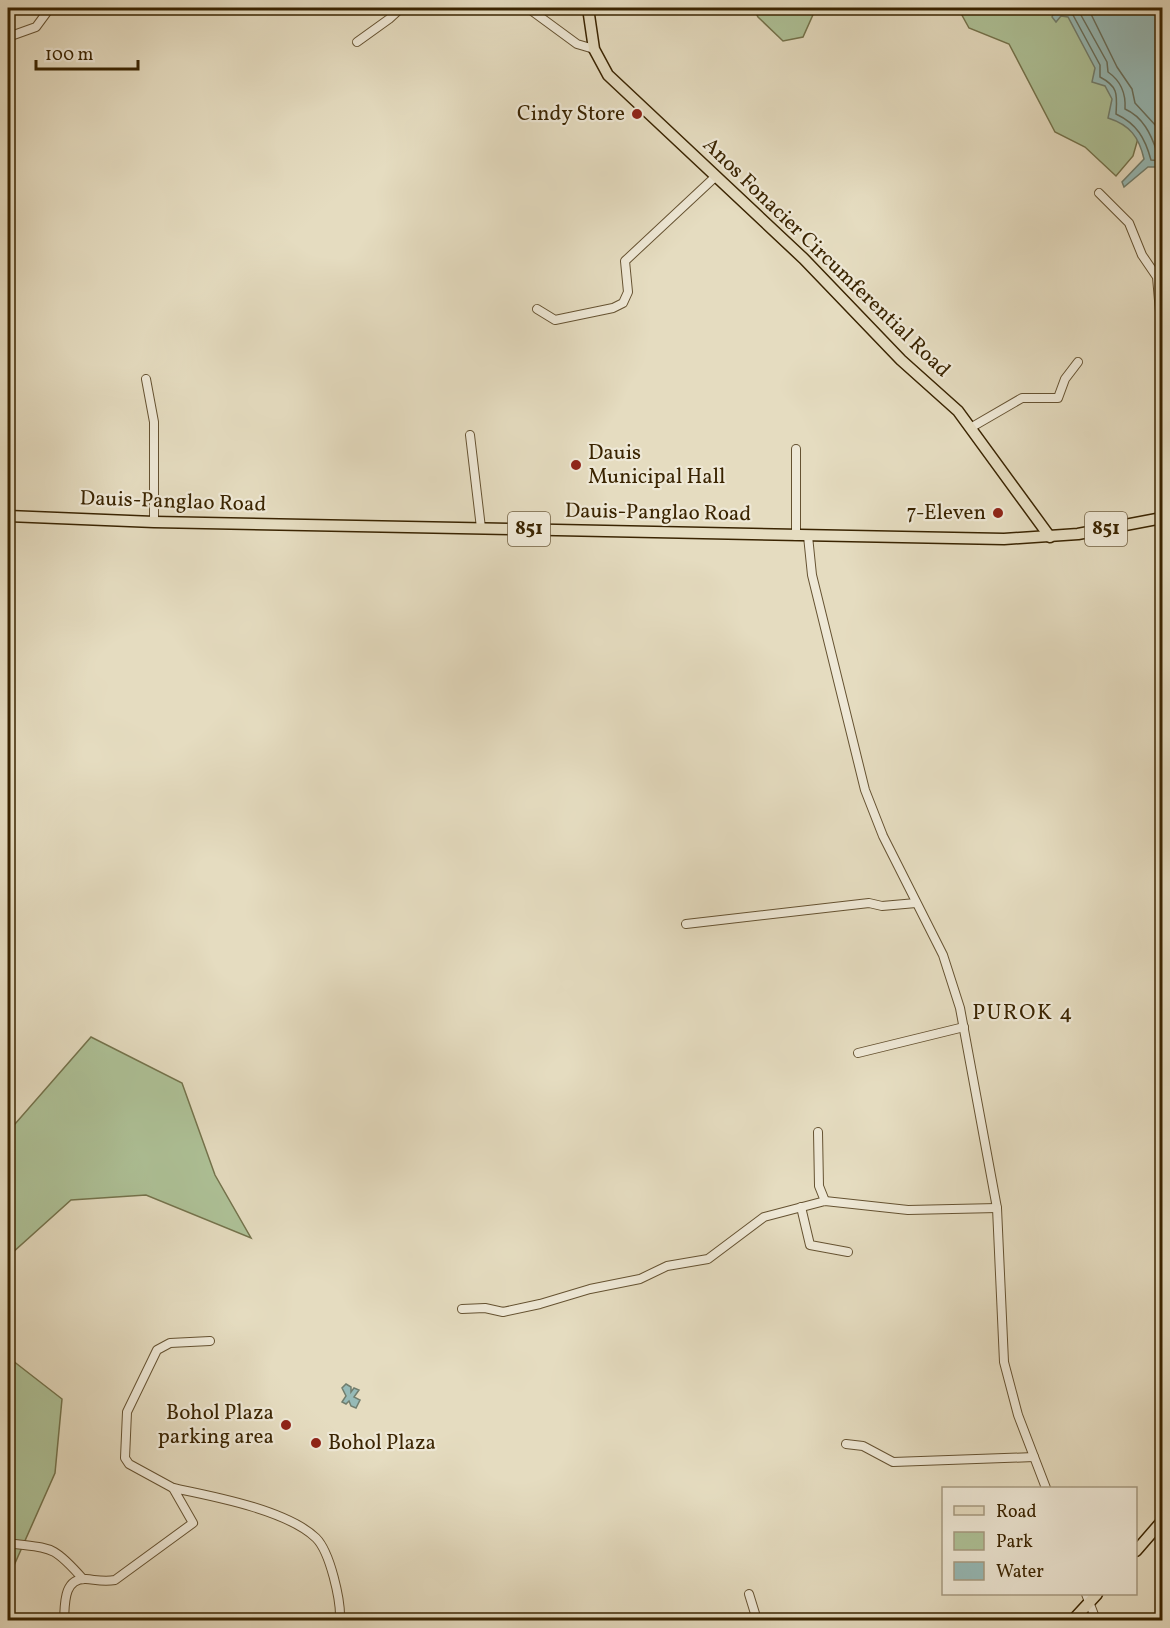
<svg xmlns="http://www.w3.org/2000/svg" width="1170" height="1628" font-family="Vollkorn,serif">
<rect width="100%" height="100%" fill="#e5dcc0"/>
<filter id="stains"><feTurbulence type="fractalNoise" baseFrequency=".00333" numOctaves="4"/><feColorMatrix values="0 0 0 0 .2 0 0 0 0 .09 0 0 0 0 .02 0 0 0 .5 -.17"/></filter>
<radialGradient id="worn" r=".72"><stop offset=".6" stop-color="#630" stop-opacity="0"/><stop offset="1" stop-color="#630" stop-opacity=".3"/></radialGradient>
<!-- green -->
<g fill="#aec298" stroke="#74734c" stroke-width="1.5">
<polygon points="753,8 816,8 803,37 783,41 758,17"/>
<polygon points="958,8 1069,8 1141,128 1133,156 1116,176 1085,147 1055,132 1009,44 969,28"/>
<polygon points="91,1037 182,1083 215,1175 251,1238 146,1195 71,1200 11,1254 8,1261 8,1132"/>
<polygon points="8,1357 62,1399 55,1473 8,1579"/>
</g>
<!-- water -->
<g fill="#96bab7" stroke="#717e6e" stroke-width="1.5">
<path d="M1056,8H1162V167H1148L1124,187L1122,182L1144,159C1139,137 1130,125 1108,118L1112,99L1105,86L1092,82L1095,68L1068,17L1061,16L1056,22L1052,17Z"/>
<polygon points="346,1384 351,1387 351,1392 354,1388 359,1390 354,1397 360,1400 356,1408 351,1406 349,1401 346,1404 342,1402 346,1396 342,1388"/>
</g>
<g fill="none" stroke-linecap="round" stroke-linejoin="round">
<!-- shore -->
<g stroke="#686f5c" stroke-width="1.5">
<path d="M1061,8L1073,15L1100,65V77C1119,87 1117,95 1116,114C1137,124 1145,138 1151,160L1162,161"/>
<path d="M1077,8L1107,62L1108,72C1121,81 1126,94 1125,109C1143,117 1151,134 1157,152L1162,154"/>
<polyline points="1088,8 1117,67 1132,89 1135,103 1157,127 1162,139"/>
</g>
<defs>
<g id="minor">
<polyline points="528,8 577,44 594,49"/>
<polyline points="8,37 36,27 50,8"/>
<polyline points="357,42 389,19 401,8"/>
<polyline points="1099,193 1129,223 1142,255 1157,277 1162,335"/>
<polyline points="537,309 555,320 613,308 623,303 628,292 625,261 715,177"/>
<polyline points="146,379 154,422 154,522"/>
<polyline points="972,427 1022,398 1058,398 1065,379 1078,362"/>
<polyline points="470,435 481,528"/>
<polyline points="796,536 796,449"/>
<polyline points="808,536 812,575 865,790 883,836 943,955 960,1008 997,1208 1004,1362 1018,1415 1046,1488"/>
<polyline points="686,924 869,903 882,906 916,903"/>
<polyline points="858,1053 964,1027"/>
<polyline points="818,1132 819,1186 825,1201"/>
<polyline points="801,1207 810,1245 848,1252"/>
<polyline points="462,1309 485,1308 503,1312 540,1304 590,1289 640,1279 667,1266 708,1259 764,1217 825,1201 908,1210 997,1208"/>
<polyline points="846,1444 863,1446 893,1462 1034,1457"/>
<polyline points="173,1488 129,1464 125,1458 127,1412 157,1350 170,1343 210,1341"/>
<path d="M8,1543C52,1549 52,1544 83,1579"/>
<polyline points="749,1594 757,1620"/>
<polyline points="1086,1594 1096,1620"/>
<path d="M64,1620C65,1605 63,1578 86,1579C97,1580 104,1582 115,1580L193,1523L173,1488C212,1496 287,1510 316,1538C330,1552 341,1600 340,1620"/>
</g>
<g id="major">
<polyline points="588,8 594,49 608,75 804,259 901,360 958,411 1050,537"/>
<polyline points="8,516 154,522 1004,539 1078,534 1162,518"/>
<polyline points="1136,1551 1162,1521"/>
<polyline points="1073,1620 1097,1594"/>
</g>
</defs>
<!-- minor casing -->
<use href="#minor" stroke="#655231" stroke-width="10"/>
<!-- major casing -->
<use href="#major" stroke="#3a2401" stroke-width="13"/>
<!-- minor -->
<use href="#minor" stroke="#eee8d6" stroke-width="8"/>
<!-- major -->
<use href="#major" stroke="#e5dcc0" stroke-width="10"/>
</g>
<!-- markers -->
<g fill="#8f2418" stroke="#eee8d6" stroke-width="2">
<circle cx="637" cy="114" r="6"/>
<circle cx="576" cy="465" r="6"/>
<circle cx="998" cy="513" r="6"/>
<circle cx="286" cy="1425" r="6"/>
<circle cx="316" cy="1443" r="6"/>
</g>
<g text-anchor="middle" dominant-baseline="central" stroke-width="4.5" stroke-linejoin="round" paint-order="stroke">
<!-- shield labels -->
<g fill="#eee8d6" stroke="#705f41" stroke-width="1.5">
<rect x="508" y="512" width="42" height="34" rx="4.5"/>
<rect x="1085" y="512" width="42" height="34" rx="4.5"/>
</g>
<g font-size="20" font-weight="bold" fill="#3a2401">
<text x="529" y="529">851</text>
<text x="1106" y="529">851</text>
</g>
<!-- poi labels -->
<g font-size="21" fill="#3a2401" stroke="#eee8d6" text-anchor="end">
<text x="625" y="114">Cindy Store</text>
<text x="588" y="453" text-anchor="start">Dauis<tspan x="588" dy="24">Municipal Hall</tspan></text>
<text x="986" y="513">7-Eleven</text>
<text x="274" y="1413">Bohol Plaza<tspan x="274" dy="24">parking area</tspan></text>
<text x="328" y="1443" text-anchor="start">Bohol Plaza</text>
</g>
<!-- street labels -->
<g font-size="21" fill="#3a2401" stroke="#eee8d6">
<text transform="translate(826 258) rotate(44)">Anos Fonacier Circumferential Road</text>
<text transform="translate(173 502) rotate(2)">Dauis-Panglao Road</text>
<text transform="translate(658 513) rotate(1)">Dauis-Panglao Road</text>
</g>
<!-- neighbourhood labels -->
<g font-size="22" letter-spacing="1.5" fill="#3a2401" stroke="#eee8d6">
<text x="1023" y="1013">PUROK 4</text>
</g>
</g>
<!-- margin -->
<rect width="1170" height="1628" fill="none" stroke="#e5dcc0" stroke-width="30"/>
<rect x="9" y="9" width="1152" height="1610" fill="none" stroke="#3a2401" stroke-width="3"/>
<rect x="15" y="15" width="1140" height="1598" fill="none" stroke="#3a2401" stroke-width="1.5"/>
<!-- legend -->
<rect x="942" y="1487" width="195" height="108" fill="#eee8d6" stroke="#a69a81" stroke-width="1.5"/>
<rect x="954" y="1506" width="30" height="9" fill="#e5dcc0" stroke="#a69a81" stroke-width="1.5"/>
<text x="996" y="1517" font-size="18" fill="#3a2401">Road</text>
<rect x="954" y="1532" width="30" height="18" fill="#aec298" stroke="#a69a81" stroke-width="1.5"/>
<text x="996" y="1547" font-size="18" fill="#3a2401">Park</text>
<rect x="954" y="1562" width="30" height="18" fill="#96bab7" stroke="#a69a81" stroke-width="1.5"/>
<text x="996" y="1577" font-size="18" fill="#3a2401">Water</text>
<!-- scale -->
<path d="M36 60v9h102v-9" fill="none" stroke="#3a2401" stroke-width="3"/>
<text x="45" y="60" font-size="18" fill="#3a2401" stroke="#eee8d6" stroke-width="4.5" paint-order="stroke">100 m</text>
<rect width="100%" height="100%" filter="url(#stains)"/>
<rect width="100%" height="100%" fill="url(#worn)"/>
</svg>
